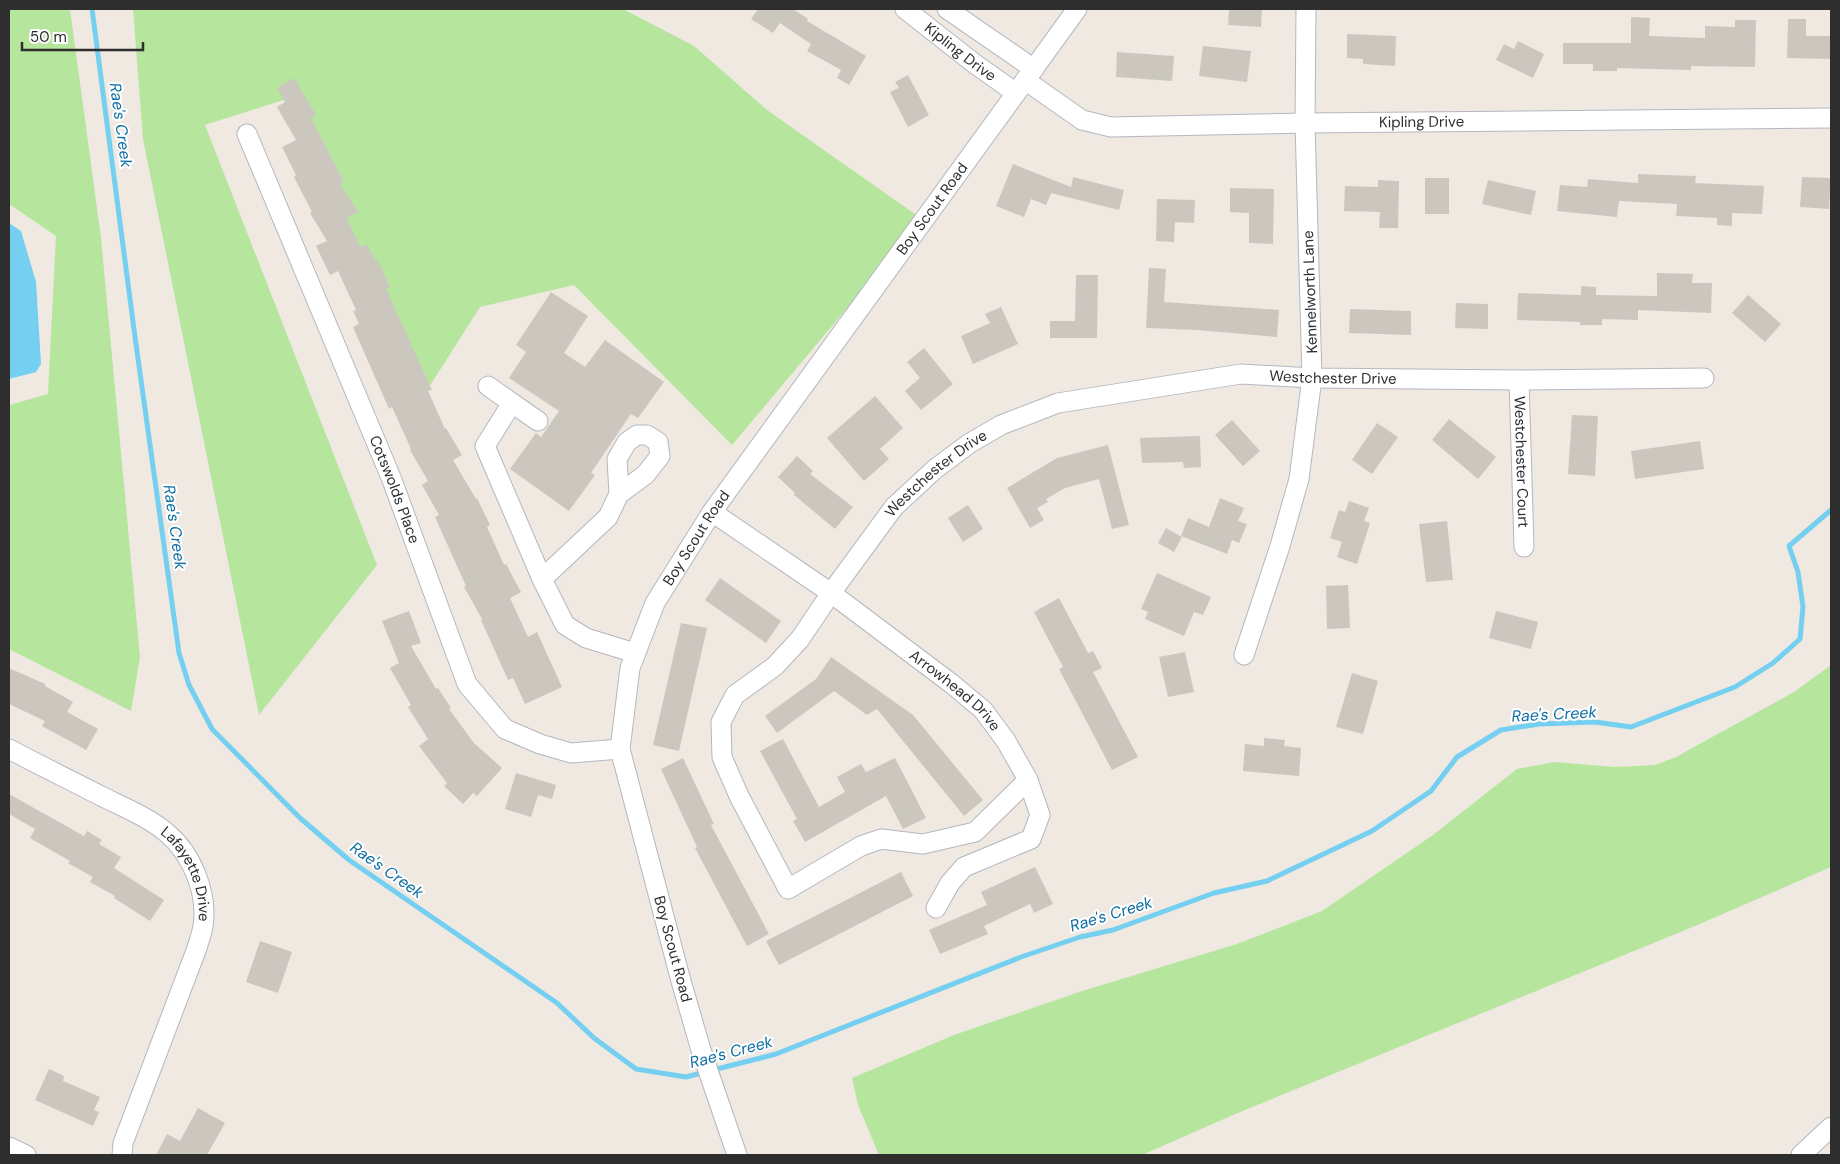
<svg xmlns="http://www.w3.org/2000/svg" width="1840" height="1164" font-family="'DM Sans',sans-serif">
<rect width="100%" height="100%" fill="#efe9e1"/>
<!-- green -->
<g fill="#b6e59e">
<polygon points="9,9 70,9 101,238 140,657 131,711 9,649 9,405 48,394 56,236 9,204"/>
<polygon points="133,9 623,9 694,46 767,110 922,219 732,445 574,285 480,307 424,395 290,98 205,125 377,565 259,715 143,139"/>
<polygon points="1831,665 1831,867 1695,926 1233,1115 1142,1155 879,1155 858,1105 852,1078 954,1035 1082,991 1237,944 1322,911 1433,835 1517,769 1554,762 1615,767 1655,765 1676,757 1794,692"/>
</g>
<!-- water -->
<polygon fill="#75cff0" points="9,223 21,231 36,282 41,364 36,372 9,379"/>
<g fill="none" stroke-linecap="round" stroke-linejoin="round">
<!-- stream -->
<g stroke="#75cff0" stroke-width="5">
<polyline points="92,9 135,337 179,653 189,685 212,729 300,818 349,860 557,1003 594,1038 636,1069 686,1077 705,1072"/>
<polyline points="713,1070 776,1054 1021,957 1080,937 1113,930 1214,893 1267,881 1372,831 1431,791 1457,757 1501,730 1539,724 1595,722 1631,727 1735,687 1773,663 1800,639 1803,607 1798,572 1789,546 1831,510"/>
</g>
</g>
<!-- building -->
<g fill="#cbc7bf">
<polygon points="758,9 793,9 808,19 807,21 866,56 849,85 837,78 841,70 807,51 811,44 780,23 773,33 751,19"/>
<polygon points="1229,9 1262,9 1261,27 1228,25"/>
<polygon points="1631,17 1650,18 1649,36 1705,38 1705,26 1735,27 1735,20 1756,20 1755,67 1691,66 1691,70 1617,68 1617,71 1593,71 1593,64 1563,64 1563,43 1631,43"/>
<polygon points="1788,19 1806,19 1806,36 1831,36 1831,59 1787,58"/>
<polygon points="1347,34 1396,36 1395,66 1363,64 1363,59 1347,58"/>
<polygon points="1518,41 1544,54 1533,78 1496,60 1504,44 1514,49"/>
<polygon points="1203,46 1251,51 1247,82 1199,76"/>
<polygon points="1117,52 1174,56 1172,81 1116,77"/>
<polygon points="908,75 929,115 908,127 890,92 899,88 895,82"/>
<polygon points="294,78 316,115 311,118 344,182 340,184 358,212 347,218 360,247 367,244 375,260 377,259 390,287 386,289 432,390 428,391 445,429 446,428 462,455 453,460 476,499 477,498 490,525 487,527 504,565 506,564 521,592 510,598 528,637 537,632 562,687 525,704 513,678 508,680 481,620 482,619 464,587 466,586 435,517 439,515 422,485 428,481 410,450 411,449 392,407 389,409 353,327 359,324 353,311 356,310 338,271 330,275 316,246 327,241 310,213 312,212 294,177 296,175 282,147 296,140 277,107 285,102 277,88"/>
<polygon points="1013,164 1071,187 1073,177 1124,190 1119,210 1051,193 1046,205 1031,199 1024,217 996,206"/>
<polygon points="1638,174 1696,176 1695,183 1764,186 1762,214 1732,213 1732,226 1717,225 1717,218 1676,216 1677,204 1619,201 1617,217 1557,211 1560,185 1587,187 1588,179 1638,183"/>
<polygon points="1802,177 1831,178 1829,209 1800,207"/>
<rect x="1425" y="178" width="24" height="36"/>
<polygon points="1378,180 1399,181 1398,228 1379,228 1380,212 1344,211 1345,186 1378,187"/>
<polygon points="1488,180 1536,191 1531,215 1482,204"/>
<polygon points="1230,188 1274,189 1273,244 1249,243 1249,213 1230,212"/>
<polygon points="1157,199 1195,200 1194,223 1175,222 1174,242 1156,241"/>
<polygon points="1149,268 1166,269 1164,302 1279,310 1277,337 1197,330 1146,328"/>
<polygon points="1657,273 1693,274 1692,283 1712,283 1711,313 1638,310 1638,320 1602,319 1602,325 1580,325 1580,322 1517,320 1518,293 1581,295 1581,286 1596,287 1596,295 1657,296"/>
<polygon points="1076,275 1098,275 1097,338 1050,338 1050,321 1075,321"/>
<polygon points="551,292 588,316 564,353 585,367 605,340 664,382 638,418 631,414 591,473 595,475 569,511 510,469 536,433 541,437 559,411 509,378 526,352 516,345"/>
<polygon points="1748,295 1781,324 1765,342 1732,313"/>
<polygon points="1456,303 1488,304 1488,329 1455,328"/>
<polygon points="1001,307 1018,344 973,364 961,336 990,323 985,314"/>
<polygon points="1350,309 1411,311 1411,335 1349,333"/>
<polygon points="924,348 953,384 921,410 905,391 920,378 907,362"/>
<polygon points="875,396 903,428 880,449 889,459 864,481 827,438"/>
<polygon points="1572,415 1598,416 1595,476 1568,474"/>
<polygon points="1449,419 1496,457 1478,479 1432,440"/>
<polygon points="1232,420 1260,451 1243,466 1215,435"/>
<polygon points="1377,423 1398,437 1372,474 1352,460"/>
<polygon points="1200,436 1201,467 1184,468 1183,462 1142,463 1140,438"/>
<polygon points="1700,441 1704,469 1635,479 1631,451"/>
<polygon points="1108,445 1129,525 1112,529 1099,479 1065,488 1046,499 1048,502 1037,508 1044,520 1030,528 1007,488 1057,458"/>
<polygon points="797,456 813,471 810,474 853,507 835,529 794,495 795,493 778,477"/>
<polygon points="1220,498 1244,508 1238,521 1247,524 1239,543 1232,540 1227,554 1181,536 1188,518 1209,527"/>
<polygon points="1349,501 1369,508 1364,521 1370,523 1357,564 1337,557 1342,542 1330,538 1339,510 1345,512"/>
<polygon points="968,505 983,529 963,542 948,518"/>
<polygon points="1447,521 1453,580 1426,582 1419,524"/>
<polygon points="1166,528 1182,537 1174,552 1158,543"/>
<polygon points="1157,573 1211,597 1203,615 1194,612 1184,636 1145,619 1148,612 1141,609"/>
<polygon points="720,578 781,621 766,643 705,600"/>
<polygon points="1348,585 1350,628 1327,629 1326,586"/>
<polygon points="1059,598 1088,653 1093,651 1102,668 1093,672 1138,757 1112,770 1059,669 1063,667 1034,612"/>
<polygon points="409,611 421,643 411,646 436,689 438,688 451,708 449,709 474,743 502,768 477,796 473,793 463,804 444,786 447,783 419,746 428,739 408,707 411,705 390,668 399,663 382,621"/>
<polygon points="1496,611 1538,622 1531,649 1489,638"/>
<polygon points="681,623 707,628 679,751 653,745"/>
<polygon points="1185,652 1194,692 1168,697 1159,657"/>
<polygon points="831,657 913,715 983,800 964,816 877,709 867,715 834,691 777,733 765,716 816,679"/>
<polygon points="9,668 45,684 45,686 73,702 67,712 98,729 86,750 42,726 45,721 9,704"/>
<polygon points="1352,673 1378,681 1363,734 1336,727"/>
<polygon points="1264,738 1285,740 1284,746 1301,748 1299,776 1243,771 1245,744 1264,746"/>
<polygon points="783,739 819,807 845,792 837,777 861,764 866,772 895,758 926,818 903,829 886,796 805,842 793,821 797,819 760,751"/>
<polygon points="683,758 714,824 711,825 769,934 747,946 695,848 697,847 661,769"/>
<polygon points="516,773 556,785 552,799 538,795 531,817 505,809"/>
<polygon points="9,794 84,836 87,831 102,840 99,844 121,857 114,868 164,900 150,921 114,898 115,896 90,882 93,877 68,863 70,861 30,838 35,829 9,814"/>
<polygon points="1035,867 1053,904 1034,913 1030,904 984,926 988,934 940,954 929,930 987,905 981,892"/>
<polygon points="901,872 913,896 779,965 766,941"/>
<polygon points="260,941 292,952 278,993 246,982"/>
<polygon points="49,1069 64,1076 63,1081 100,1097 94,1110 99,1112 93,1126 35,1100"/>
<polygon points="198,1108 225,1123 207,1155 156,1155 167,1134 180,1141"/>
</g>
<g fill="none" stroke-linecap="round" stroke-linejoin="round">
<defs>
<g id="minor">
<path id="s1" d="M905,9L975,64L1016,93"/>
<polyline points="947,9 1034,69"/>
<path id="s2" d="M1025,80L1082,120L1111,127L1305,123L1831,118"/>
<path id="s3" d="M247,134L392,480L467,684L505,729L540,744L571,753L620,749"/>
<path id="s4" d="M1519,380L1524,547"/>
<polyline points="488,386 512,403"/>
<polyline points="538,421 512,403 485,446 542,579"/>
<polyline points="619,494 645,475 660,456 658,442 647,435 637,435 627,442 617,459 619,494 608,517 542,579 565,625 586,638 635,653"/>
<path id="s5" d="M712,512L831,593L952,684L983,710L1006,741L1028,780L1040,815L1031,839L964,867L950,883L936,908"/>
<polyline points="1244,655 1280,546 1299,479 1312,378 1305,123 1306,9"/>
<path id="s6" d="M9,749C39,765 70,780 101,796C123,807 148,817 167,833C192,854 208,893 203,926C202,933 199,941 197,948L123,1143L122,1155"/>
<path id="s7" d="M1028,780L975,832L923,844L881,839L861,846L788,889L739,796L722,757L721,722L735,695L775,666L800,639L831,593L894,507L935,469L970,443L1001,425L1058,403L1241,374L1312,378L1519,380L1704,378"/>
<polyline points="9,1147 26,1155"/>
<path id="s8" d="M737,1155L701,1050L681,981L620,749L630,668L655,603L712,512L1077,9"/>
<polyline points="1801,1155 1831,1127"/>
</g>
</defs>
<!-- minor casing -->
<use href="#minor" stroke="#b4b7c1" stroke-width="21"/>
<!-- minor -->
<use href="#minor" stroke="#fff" stroke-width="19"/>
</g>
<g text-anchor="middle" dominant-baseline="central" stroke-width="4" stroke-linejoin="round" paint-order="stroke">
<!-- street labels -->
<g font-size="15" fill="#2e2e2e" stroke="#fff">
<text stroke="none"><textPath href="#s1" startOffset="70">Kipling Drive</textPath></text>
<text stroke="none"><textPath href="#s2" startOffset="410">Kipling Drive</textPath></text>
<text stroke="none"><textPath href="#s8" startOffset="1056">Boy Scout Road</textPath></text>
<text transform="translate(1310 292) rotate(-92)">Kennelworth Lane</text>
<text stroke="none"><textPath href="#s7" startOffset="1211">Westchester Drive</textPath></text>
<text stroke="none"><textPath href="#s4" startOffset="82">Westchester Court</textPath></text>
<text stroke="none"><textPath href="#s7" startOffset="791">Westchester Drive</textPath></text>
<text stroke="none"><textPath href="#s3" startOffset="385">Cotswolds Place</textPath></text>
<text stroke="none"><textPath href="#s8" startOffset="651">Boy Scout Road</textPath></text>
<text stroke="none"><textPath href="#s5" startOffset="302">Arrowhead Drive</textPath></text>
<text stroke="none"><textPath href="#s6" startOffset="226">Lafayette Drive</textPath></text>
<text transform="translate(673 949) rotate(75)">Boy Scout Road</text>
</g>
<!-- water labels -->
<g font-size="16" font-style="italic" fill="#0d6fa3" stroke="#fff">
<text transform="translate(121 125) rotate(82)">Rae's Creek</text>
<text transform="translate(175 527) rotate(82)">Rae's Creek</text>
<text transform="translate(1554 714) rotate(-3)">Rae's Creek</text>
<text transform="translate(387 870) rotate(35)">Rae's Creek</text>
<text transform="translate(1111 914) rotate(-17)">Rae's Creek</text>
<text transform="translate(731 1052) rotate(-15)">Rae's Creek</text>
</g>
</g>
<!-- border -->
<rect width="1840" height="1164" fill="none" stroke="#2e2e2e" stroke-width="20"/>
<!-- scale -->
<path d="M22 42v8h121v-8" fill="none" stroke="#2e2e2e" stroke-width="2.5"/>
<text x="30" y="42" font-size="15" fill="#2e2e2e" stroke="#ffffff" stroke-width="4" paint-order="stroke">50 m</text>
</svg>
